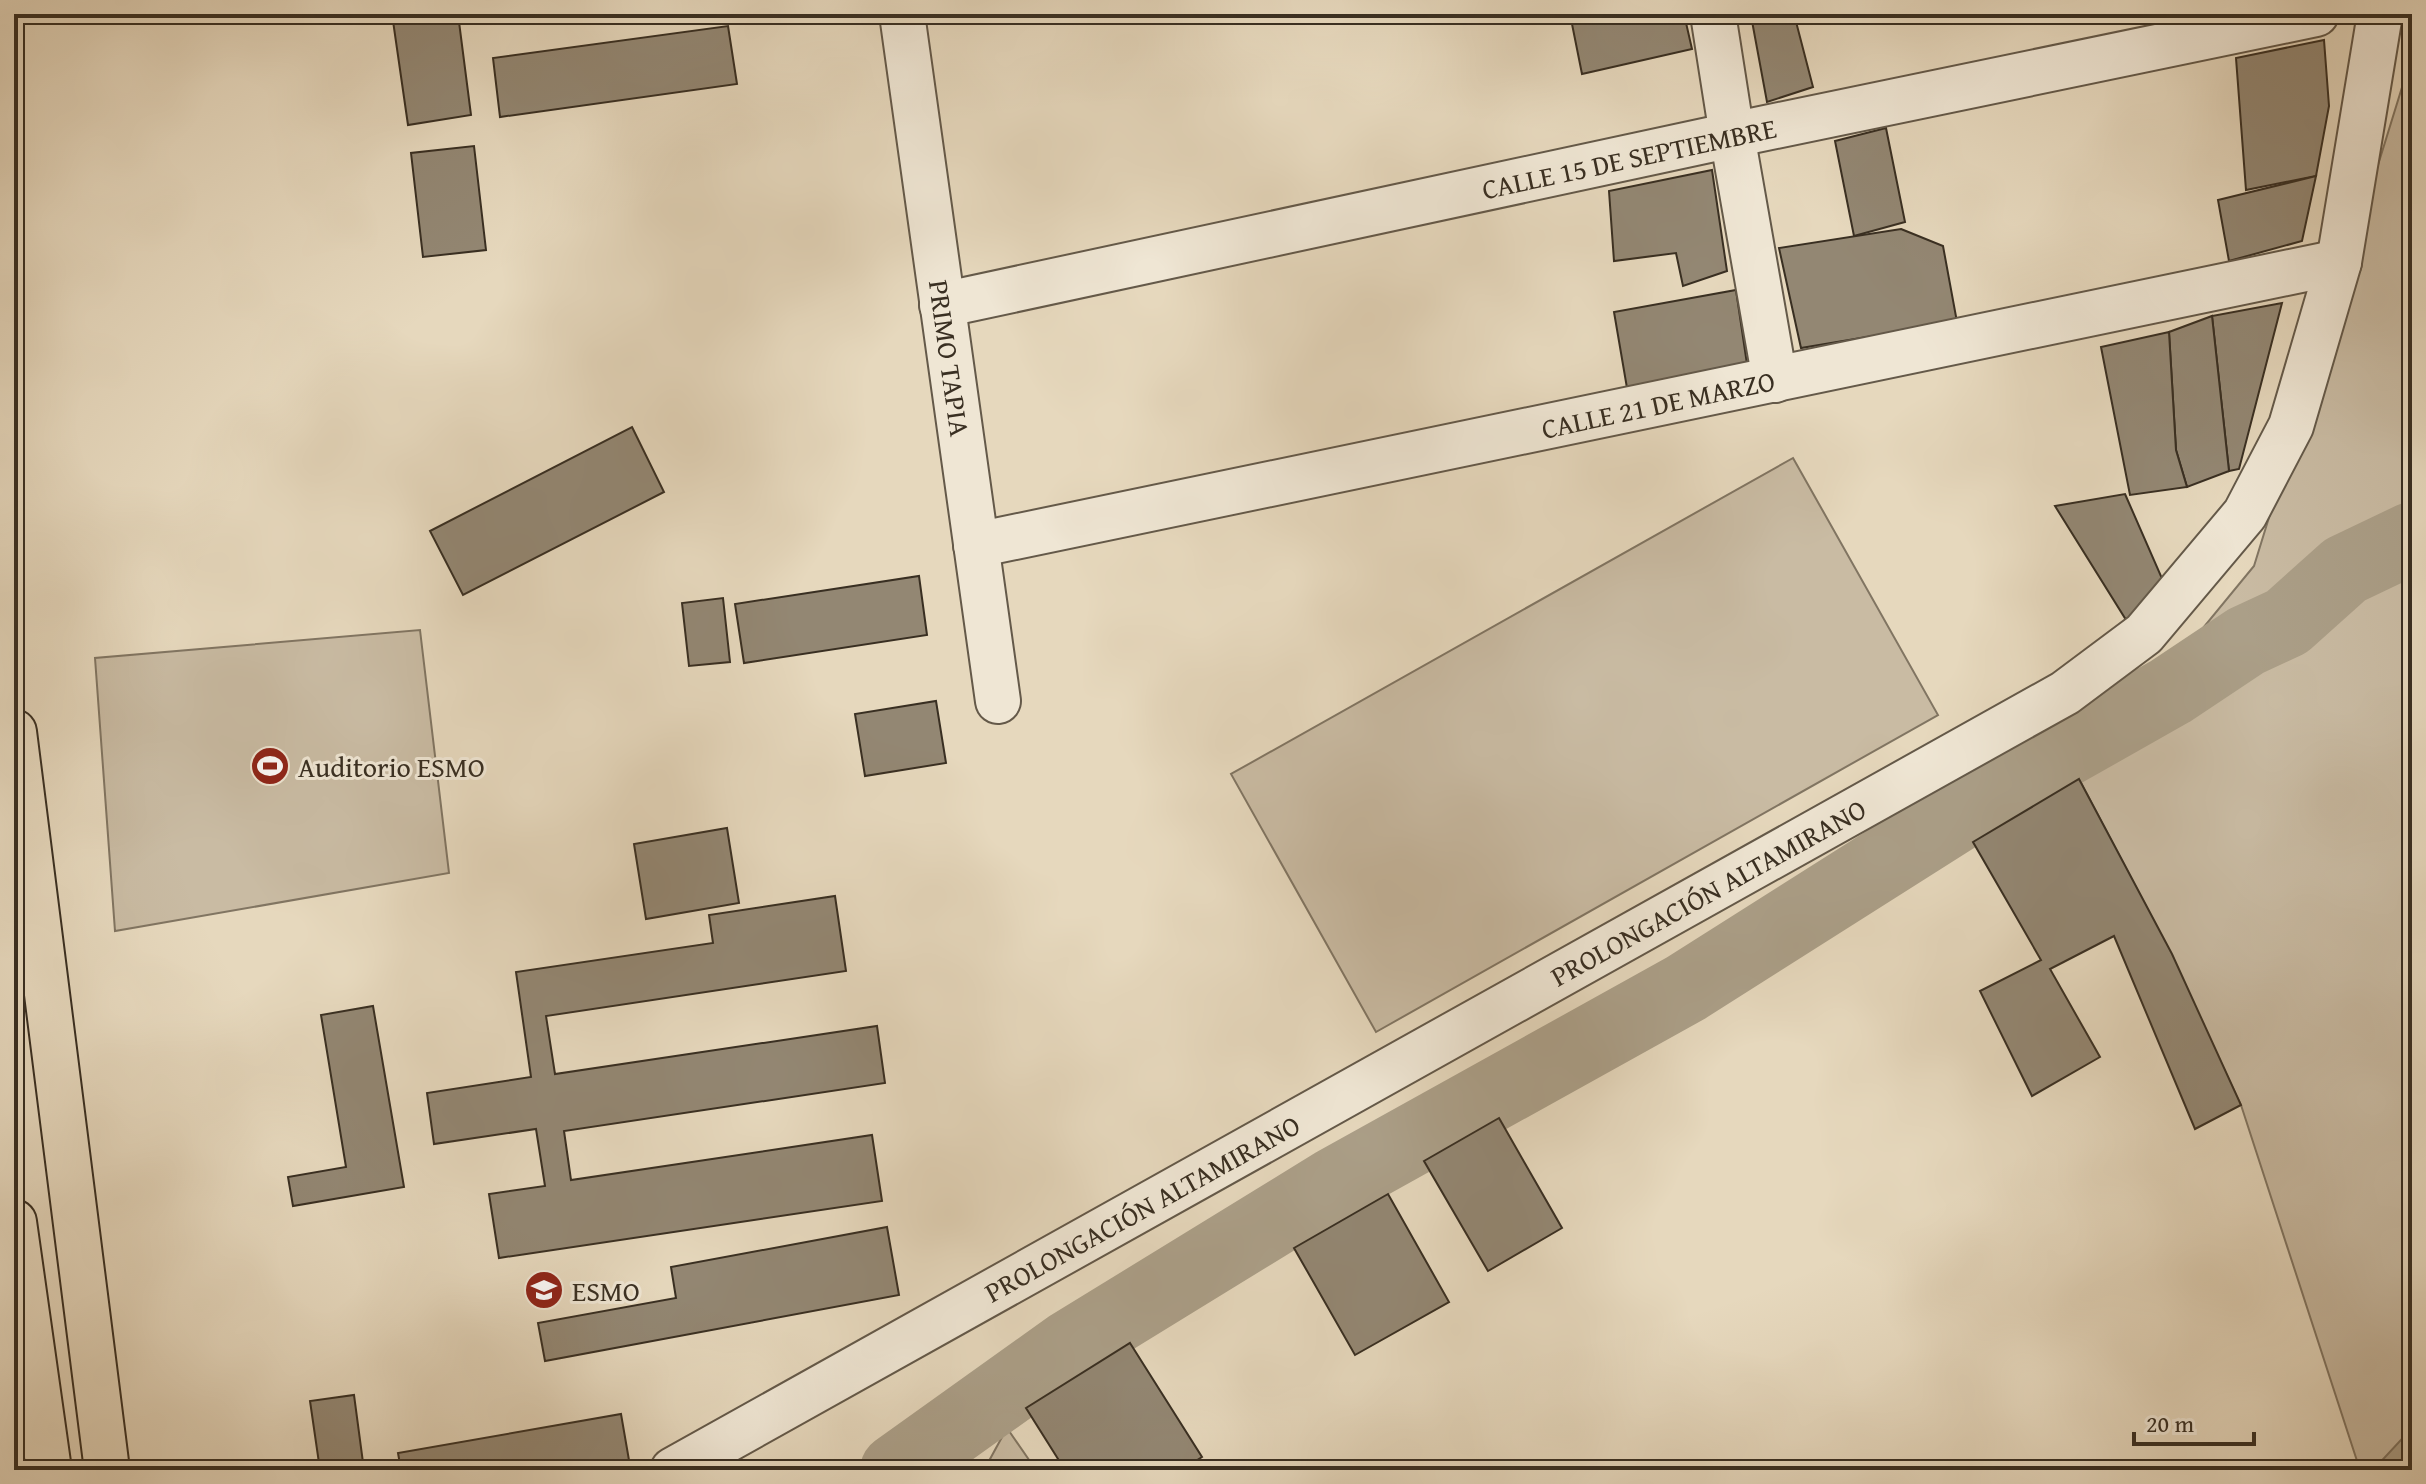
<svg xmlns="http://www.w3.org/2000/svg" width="2426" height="1484" font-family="'Gentium Book Plus',serif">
<rect width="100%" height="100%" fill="#e6d8bd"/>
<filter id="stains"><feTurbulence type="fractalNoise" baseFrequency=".0025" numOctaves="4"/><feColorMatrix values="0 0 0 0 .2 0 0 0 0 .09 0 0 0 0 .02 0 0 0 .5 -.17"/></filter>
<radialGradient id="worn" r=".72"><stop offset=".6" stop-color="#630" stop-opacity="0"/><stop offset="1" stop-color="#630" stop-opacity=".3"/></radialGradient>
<!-- green -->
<g fill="#c9bba3" stroke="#817562" stroke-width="2">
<polygon points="2412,55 2412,1470 2360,1470 2241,1105 2158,929 2079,779 2254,566"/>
<polygon points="1793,458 1938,715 1376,1032 1231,774"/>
<polygon points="420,630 449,873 115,931 95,658"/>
<polygon points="1007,1428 1036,1470 984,1470"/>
</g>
<!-- water -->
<polygon fill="#ab9f88" stroke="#7d725f" stroke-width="2" points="2412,1428 2412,1470 2373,1470"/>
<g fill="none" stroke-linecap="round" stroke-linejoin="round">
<!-- river -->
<polyline stroke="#ab9f88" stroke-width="72" points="896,1470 1068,1347 1335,1183 1686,988 2019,777 2171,691 2246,641 2287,622 2345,570 2412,538"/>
</g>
<!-- building -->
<g fill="#938773" stroke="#392f22" stroke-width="2">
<polygon points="392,14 458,14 471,115 408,125"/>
<polygon points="1570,14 1684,14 1692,49 1582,74"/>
<polygon points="1794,14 1813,87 1767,102 1752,21"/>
<polygon points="728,26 737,84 500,117 493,58"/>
<polygon points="2324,40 2329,106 2316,176 2246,190 2236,58"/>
<polygon points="1886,128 1905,222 1854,236 1835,141"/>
<polygon points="474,146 486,250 423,257 411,153"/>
<polygon points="1712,170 1727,271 1683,286 1676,253 1614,261 1609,191"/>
<polygon points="2316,176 2302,241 2229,261 2218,200"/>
<polygon points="1901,229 1943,246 1957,322 1801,348 1779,248"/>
<polygon points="1736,290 1747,364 1627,388 1614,312"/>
<polygon points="2282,303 2239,469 2229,471 2212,316"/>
<polygon points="2212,316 2229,471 2187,487 2176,450 2169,332"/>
<polygon points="2169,332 2176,450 2187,487 2130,495 2101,347"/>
<polygon points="632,427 664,492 463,595 430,531"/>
<polygon points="2125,494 2164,583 2128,623 2055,506"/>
<polygon points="919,576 927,635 744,663 735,604"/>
<polygon points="723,598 730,662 689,666 682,603"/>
<polygon points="936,701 946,763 865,776 855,714"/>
<polygon points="2079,779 2172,954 2241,1105 2195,1129 2114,936 2050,969 2100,1057 2032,1096 1980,991 2041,960 1973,842"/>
<polygon points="727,828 739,903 646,919 634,844"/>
<polygon points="835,896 846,971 546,1016 555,1074 877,1026 885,1083 564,1131 571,1180 872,1135 882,1201 499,1258 489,1194 545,1186 536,1129 434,1144 427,1093 531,1077 516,972 713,943 709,915"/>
<polygon points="373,1006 404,1187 293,1206 288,1177 346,1167 321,1015"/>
<polygon points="1499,1118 1562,1228 1488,1271 1424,1161"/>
<polygon points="1388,1194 1449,1302 1355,1355 1294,1248"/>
<polygon points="887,1227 899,1295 545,1361 538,1323 676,1298 671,1267"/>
<polygon points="1130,1343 1202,1457 1181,1470 1065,1470 1026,1408"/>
<polygon points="354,1395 364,1470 320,1470 310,1401"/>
<polygon points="621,1414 630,1466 607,1470 401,1470 398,1453"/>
</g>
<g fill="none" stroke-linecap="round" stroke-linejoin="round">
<defs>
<g id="minor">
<polyline points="902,14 998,701"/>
<polyline points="1713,14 1732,135 1775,380"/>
<polyline points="942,305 1732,135 2316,14"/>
<polyline points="976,545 2339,262"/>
<polyline points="673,1470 2065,693 2144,634 2245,514 2291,426 2339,262 2380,14"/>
</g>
<g id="major">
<polyline points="14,732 107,1470"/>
<polyline points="14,1222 49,1470"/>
</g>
</defs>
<!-- minor casing -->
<use href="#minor" stroke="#645949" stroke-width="48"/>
<!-- major casing -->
<use href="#major" stroke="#392f22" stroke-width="48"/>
<!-- minor -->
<use href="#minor" stroke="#efe6d4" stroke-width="44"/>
<!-- major -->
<use href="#major" stroke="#e6d8bd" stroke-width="44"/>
</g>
<!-- icons -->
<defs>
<symbol id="stadium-disc" viewBox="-11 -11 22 22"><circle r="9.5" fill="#8f2418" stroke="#efe6d4"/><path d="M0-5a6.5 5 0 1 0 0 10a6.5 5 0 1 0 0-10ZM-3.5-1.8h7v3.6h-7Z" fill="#fff"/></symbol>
<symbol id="school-disc" viewBox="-11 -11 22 22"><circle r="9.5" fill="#8f2418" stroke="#efe6d4"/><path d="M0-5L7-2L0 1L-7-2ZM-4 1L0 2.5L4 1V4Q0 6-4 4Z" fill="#fff"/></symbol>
</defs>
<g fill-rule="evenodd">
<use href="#stadium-disc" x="248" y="744" width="44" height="44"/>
<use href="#school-disc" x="522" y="1268" width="44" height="44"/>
</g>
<g text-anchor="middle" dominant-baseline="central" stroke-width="6" stroke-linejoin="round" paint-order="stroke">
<!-- street labels -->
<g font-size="28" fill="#392f22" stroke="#efe6d4">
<text transform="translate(1629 158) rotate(-12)">CALLE 15 DE SEPTIEMBRE</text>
<text transform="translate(950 358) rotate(82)">PRIMO TAPIA</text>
<text transform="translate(1658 404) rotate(-12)">CALLE 21 DE MARZO</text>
<text transform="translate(1708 892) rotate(-29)">PROLONGACIÓN ALTAMIRANO</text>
<text transform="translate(1142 1208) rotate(-29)">PROLONGACIÓN ALTAMIRANO</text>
</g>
<!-- poi labels -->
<g font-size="28" fill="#392f22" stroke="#efe6d4" text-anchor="start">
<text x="298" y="766">Auditorio ESMO</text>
<text x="572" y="1290">ESMO</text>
</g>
</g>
<!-- margin -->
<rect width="2426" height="1484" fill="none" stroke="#e6d8bd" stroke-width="48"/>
<rect x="16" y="16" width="2394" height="1452" fill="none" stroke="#392f22" stroke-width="4"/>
<rect x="24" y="24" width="2378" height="1436" fill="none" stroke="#392f22" stroke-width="2"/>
<!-- scale -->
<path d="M2134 1432v12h120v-12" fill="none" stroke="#392f22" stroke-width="4"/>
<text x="2146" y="1432" font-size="24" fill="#392f22" stroke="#efe6d4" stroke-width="6" paint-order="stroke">20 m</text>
<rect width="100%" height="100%" filter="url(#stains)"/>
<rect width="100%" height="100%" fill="url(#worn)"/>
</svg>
